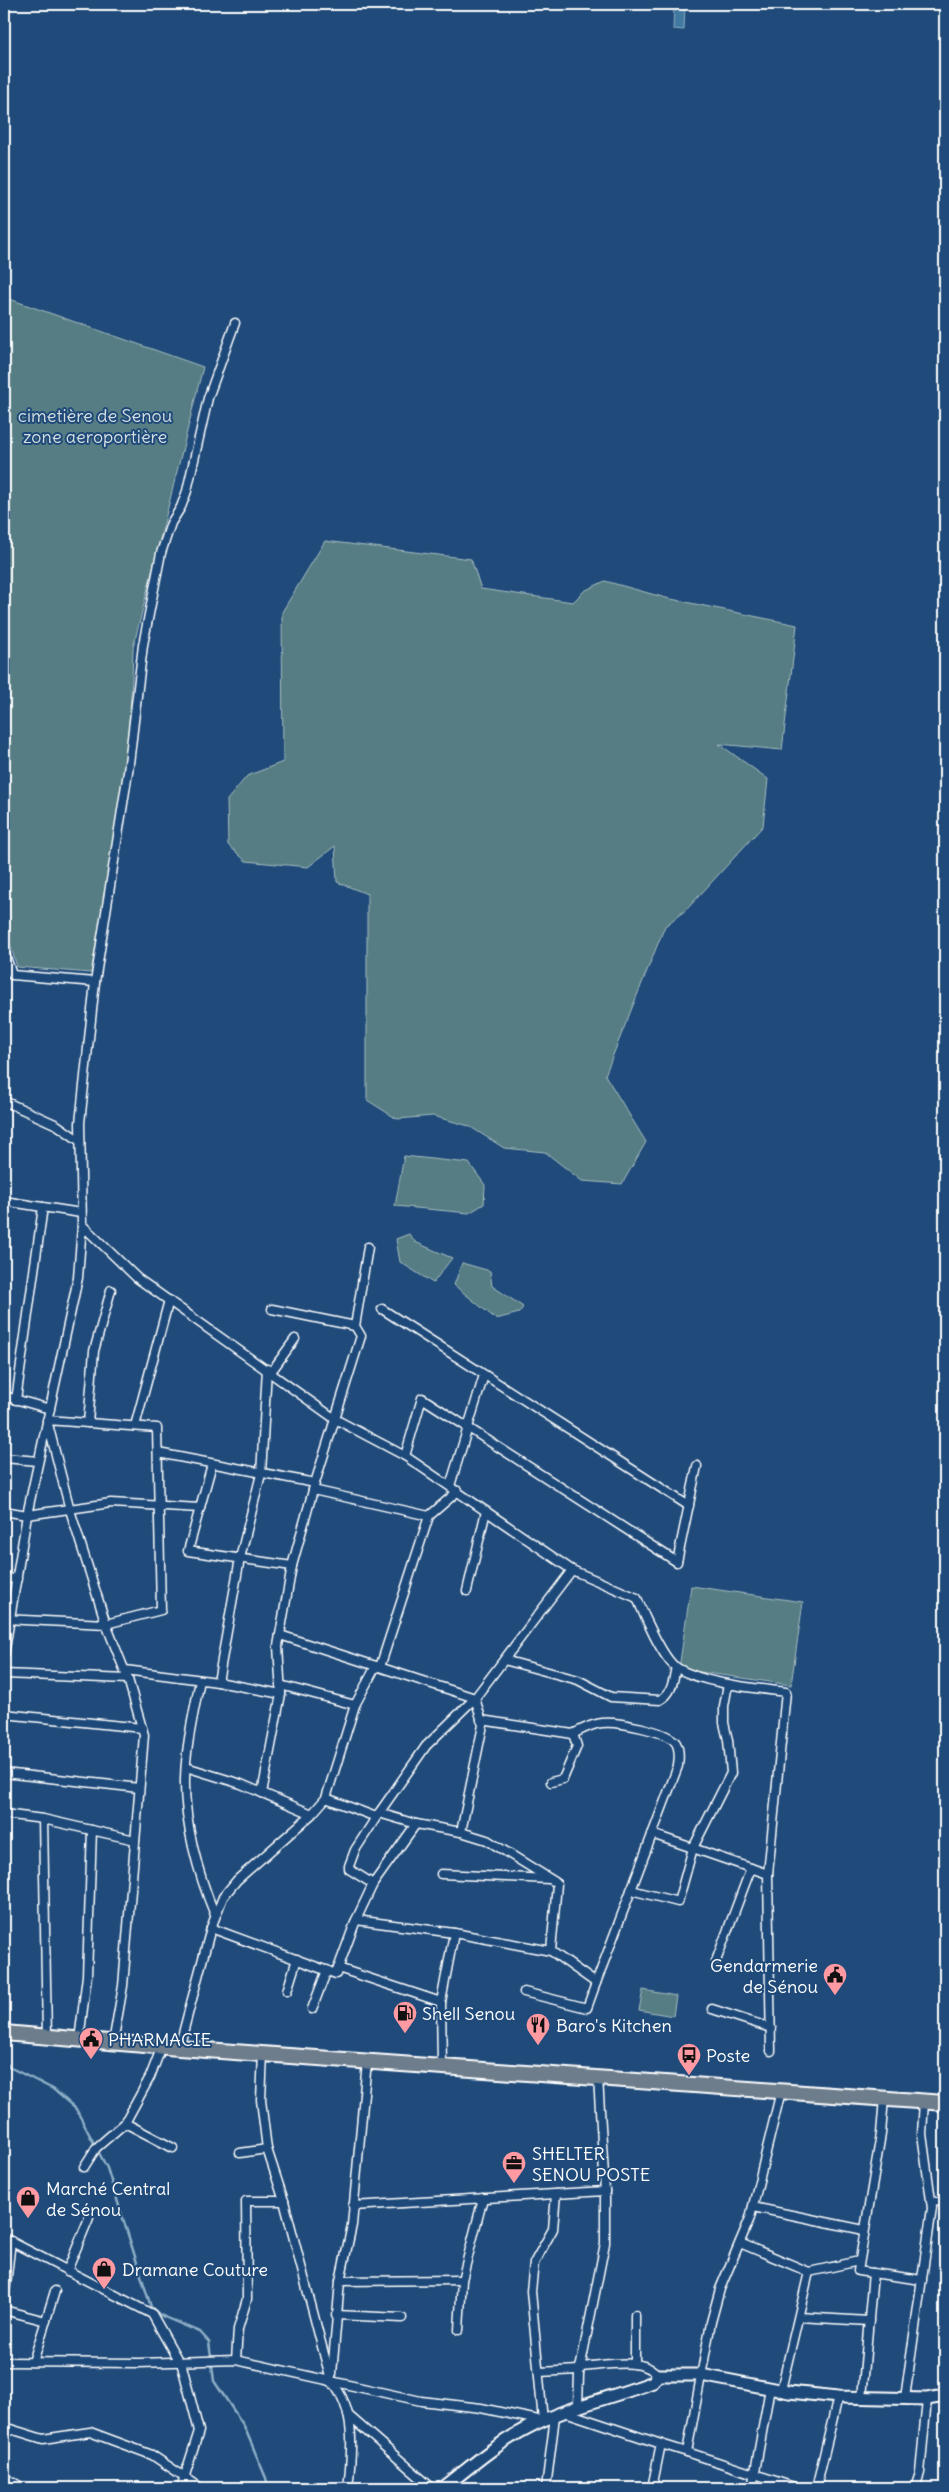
<svg xmlns="http://www.w3.org/2000/svg" width="949" height="2492" font-family="Delius,sans-serif">
<rect width="100%" height="100%" fill="#1f4a7a"/>
<filter id="ink" filterUnits="userSpaceOnUse"><feTurbulence type="fractalNoise" baseFrequency=".02" numOctaves="2"/><feDisplacementMap in="SourceGraphic" scale="10" xChannelSelector="R" yChannelSelector="G"/><feConvolveMatrix kernelMatrix="1 2 1 2 8 2 1 2 1" color-interpolation-filters="sRGB"/></filter>
<g filter="url(#ink)">
<!-- green -->
<g fill="#557d83" stroke="#aabec1">
<path d="M4,297L203,367L133,648C131,758 110,865 91,973L17,967L4,924Z"/>
<polygon points="325,541 471,559 481,589 573,602 584,591 605,581 666,598 797,625 782,750 719,744 768,779 763,826 687,909 665,926 605,1075 646,1142 622,1184 582,1181 545,1152 504,1148 469,1126 433,1116 397,1119 367,1100 367,894 337,882 335,846 308,867 246,861 228,845 227,800 247,776 283,762 282,612"/>
<polygon points="404,1156 469,1163 485,1185 484,1204 469,1213 395,1206"/>
<polygon points="409,1234 415,1242 452,1258 433,1283 400,1262 396,1239"/>
<polygon points="462,1263 490,1271 492,1286 519,1304 523,1307 519,1313 496,1319 454,1285"/>
<polygon points="691,1586 803,1602 791,1685 679,1669"/>
<polygon points="643,1990 676,1996 673,2016 639,2010"/>
</g>
<!-- water -->
<polygon fill="#4379a0" stroke="#8eafc6" points="674,4 685,4 684,30 673,29"/>
<g fill="none" stroke-linecap="round" stroke-linejoin="round">
<!-- stream -->
<polyline stroke="#8eafc6" stroke-width="2.5" points="4,2059 9,2067 53,2089 76,2109 107,2168 151,2307 160,2315 200,2332 209,2342 214,2381 244,2426 266,2478 268,2488"/>
<defs>
<g id="street">
<polyline points="4,951 12,975 95,982"/>
<polyline points="4,1101 57,1125 80,1141"/>
<polyline points="4,1201 81,1213"/>
<path d="M82,1225L137,1278L335,1419L405,1456L572,1570L637,1598C643,1613 663,1660 677,1668C705,1684 754,1688 786,1692L768,1874L771,2051"/>
<polyline points="272,1309 355,1326"/>
<polyline points="382,1309 689,1506"/>
<polyline points="271,1372 295,1339"/>
<polyline points="4,1396 50,1409"/>
<polyline points="16,1400 43,1207"/>
<polyline points="88,1423 94,1351 111,1290"/>
<polyline points="135,1426 169,1300"/>
<polyline points="158,1453 315,1483"/>
<polyline points="405,1456 422,1398 677,1562 697,1466"/>
<polyline points="4,1458 38,1461"/>
<polyline points="212,1464 188,1551 292,1566"/>
<polyline points="450,1486 484,1375"/>
<polyline points="313,1490 429,1516"/>
<polyline points="4,1511 27,1515 111,1503 200,1508"/>
<polyline points="4,1578 17,1579"/>
<polyline points="467,1591 486,1511"/>
<polyline points="4,1619 106,1624 161,1610 157,1428 47,1420 70,1510 106,1624 128,1679 144,1735 123,1986 113,2043"/>
<polyline points="280,1635 475,1698 483,1725 461,1832"/>
<polyline points="4,1655 27,1515 78,1278 82,1225 80,1123 95,982 128,772 143,645 161,553 171,523 181,507 187,491 208,398 235,323"/>
<path d="M504,1660L578,1680L611,1697L660,1700C673,1693 673,1680 676,1667"/>
<polyline points="380,1667 429,1516 458,1491"/>
<polyline points="125,1670 218,1682 281,1694"/>
<polyline points="4,1674 128,1679"/>
<path d="M200,1680C194,1712 186,1745 185,1778C184,1823 198,1874 215,1915"/>
<polyline points="218,1682 240,1558 261,1474 267,1369"/>
<polyline points="280,1685 355,1705"/>
<polyline points="4,1714 142,1728"/>
<polyline points="481,1720 573,1734 577,1746 563,1779 551,1782"/>
<path d="M573,1734C583,1729 591,1724 602,1723C616,1721 668,1731 676,1743C680,1750 679,1759 678,1766L596,1983"/>
<polyline points="186,1767 241,1784 312,1814"/>
<polyline points="4,1773 139,1788"/>
<polyline points="262,1793 281,1694 278,1646 292,1566 315,1483 361,1336 355,1326 368,1247"/>
<polyline points="326,1798 376,1817"/>
<polyline points="379,1813 416,1824"/>
<polyline points="4,1814 43,1819 135,1840"/>
<polyline points="43,1819 47,2037"/>
<polyline points="652,1834 768,1874"/>
<polyline points="441,1874 549,1879"/>
<polyline points="373,1884 356,1920 454,1933 551,1951"/>
<polyline points="631,1890 678,1902 693,1848 731,1773 728,1740 724,1723 724,1706 728,1684"/>
<polyline points="211,1928 336,1974 356,1920"/>
<polyline points="716,1961 751,1868"/>
<polyline points="338,1968 441,2002"/>
<polyline points="287,1991 297,1959"/>
<polyline points="524,1992 587,2008 596,1983 551,1951 557,1884 555,1882 487,1840 461,1832 416,1824 373,1884 349,1869 349,1866 355,1850 379,1813 426,1746 475,1698 572,1570"/>
<polyline points="312,2009 327,1970"/>
<polyline points="712,2009 771,2028"/>
<polyline points="4,2013 5,2033"/>
<polyline points="79,2040 87,1976 92,1830"/>
<polyline points="179,2048 211,1928 223,1897 237,1880 312,1814 326,1798 355,1705 376,1666"/>
<path d="M263,2053L261,2100L267,2149L284,2201L331,2381C357,2410 352,2453 348,2488"/>
<polyline points="442,2066 441,2002 454,1933"/>
<polyline points="781,2091 750,2218 720,2289 711,2322 687,2452 797,2488"/>
<polyline points="884,2098 881,2134 858,2271 922,2280"/>
<polyline points="125,2123 173,2148"/>
<polyline points="240,2153 267,2149"/>
<polyline points="84,2167 96,2148 125,2123 150,2077 162,2046"/>
<polyline points="931,2201 945,2202"/>
<polyline points="353,2206 605,2191"/>
<polyline points="753,2207 864,2230"/>
<polyline points="4,2238 152,2314 179,2362"/>
<polyline points="740,2243 809,2272 859,2261"/>
<polyline points="67,2271 89,2218"/>
<polyline points="340,2281 462,2280"/>
<polyline points="4,2302 11,2241"/>
<polyline points="4,2310 46,2321"/>
<polyline points="336,2315 402,2318"/>
<polyline points="799,2317 869,2321"/>
<polyline points="459,2330 462,2280 483,2198"/>
<polyline points="236,2360 238,2329 247,2299 246,2201 284,2201"/>
<polyline points="4,2362 139,2363 236,2360 421,2401 481,2408 543,2421 531,2291 534,2263 553,2229 556,2194"/>
<polyline points="33,2362 55,2291"/>
<polyline points="181,2362 199,2431 181,2488"/>
<polyline points="635,2364 635,2315"/>
<path d="M580,2367C603,2366 642,2356 658,2375"/>
<polyline points="539,2372 579,2370"/>
<polyline points="332,2374 340,2281 352,2225 367,2061"/>
<polyline points="781,2390 809,2272"/>
<polyline points="862,2398 873,2273"/>
<polyline points="905,2398 932,2208 922,2134 924,2101"/>
<polyline points="578,2406 579,2374 605,2243 605,2191 598,2078"/>
<polyline points="565,2412 661,2444"/>
<polyline points="348,2415 432,2488"/>
<polyline points="4,2427 43,2439 90,2432 152,2455 201,2488"/>
<polyline points="4,2477 23,2488"/>
<polyline points="546,2488 555,2416"/>
<polyline points="652,2488 661,2444 687,2452"/>
<polyline points="752,2488 770,2388"/>
<polyline points="816,2488 838,2397"/>
<polyline points="915,2488 920,2473 927,2399"/>
</g>
<path id="secondary" d="M443,2488C470,2467 496,2444 527,2428C567,2407 611,2398 653,2382L658,2375H701L789,2392L838,2397L927,2399L945,2396"/>
<polyline id="highway" points="4,2033 179,2048 945,2103"/>
</defs>
<!-- street casing -->
<use href="#street" stroke="#fff" stroke-width="11"/>
<!-- secondary casing -->
<use href="#secondary" stroke="#fff" stroke-width="15"/>
<!-- highway casing -->
<use href="#highway" stroke="#fff" stroke-width="18"/>
<!-- street -->
<use href="#street" stroke="#1f4a7a" stroke-width="8"/>
<!-- secondary -->
<use href="#secondary" stroke="#1f4a7a" stroke-width="11"/>
<!-- highway -->
<use href="#highway" stroke="#6d7d8c" stroke-width="14"/>
</g>
</g>
<!-- icons -->
<defs>
<symbol id="civic-pin" viewBox="-11 -11 22 30"><path d="M0 17L-7.5 6A9.5 9.5 0 1 1 7.5 6Z" fill="#ff9aa2" stroke="#1f4a7a"/><path d="M-.6-6.5H3V-4.5H.6V-3L4-1V1h2V6H-6V1h2V-1L-.6-3ZM-1.2 2.5V6h2.4V2.5Z" fill="#111"/></symbol>
<symbol id="fuel-pin" viewBox="-11 -11 22 30"><path d="M0 17L-7.5 6A9.5 9.5 0 1 1 7.5 6Z" fill="#ff9aa2" stroke="#1f4a7a"/><path d="M-5.5-6h7V0h2V4h1.3V-2.5L3-4.5l.8-.8L6-3V5H2.5V1h-1V6h-7ZM-4.2-4.7v3.2H.2V-4.7Z" fill="#111"/></symbol>
<symbol id="restaurant-pin" viewBox="-11 -11 22 30"><path d="M0 17L-7.5 6A9.5 9.5 0 1 1 7.5 6Z" fill="#ff9aa2" stroke="#1f4a7a"/><path d="M-5-6h1v4h1v-4h1v4h1v-4h1v5L-1.5 .5V6h-2V.5L-5-1ZM5-6V6H3V1.5H1.5Q1.5-4 5-6Z" fill="#111"/></symbol>
<symbol id="bus-pin" viewBox="-11 -11 22 30"><path d="M0 17L-7.5 6A9.5 9.5 0 1 1 7.5 6Z" fill="#ff9aa2" stroke="#1f4a7a"/><path d="M-5-6H5V4H4V6H2V4H-2V6H-4V4H-5ZM-3.5-4V0h7V-4ZM-3.5 1.2v1.5H-2V1.2ZM2 1.2v1.5H3.5V1.2Z" fill="#111"/></symbol>
<symbol id="office-pin" viewBox="-11 -11 22 30"><path d="M0 17L-7.5 6A9.5 9.5 0 1 1 7.5 6Z" fill="#ff9aa2" stroke="#1f4a7a"/><path d="M-6-3h4V-5.5h4V-3h4V5H-6ZM-1-4.5V-3h2v-1.5ZM-6 0V1H6V0Z" fill="#111"/></symbol>
<symbol id="shop-pin" viewBox="-11 -11 22 30"><path d="M0 17L-7.5 6A9.5 9.5 0 1 1 7.5 6Z" fill="#ff9aa2" stroke="#1f4a7a"/><path d="M-5-2.5h2.3a2.7 3.5 0 0 1 5.4 0H5L5.5 6h-11ZM-1.5-2.5h3a1.5 2.3 0 0 0-3 0Z" fill="#111"/></symbol>
</defs>
<g fill-rule="evenodd">
<use href="#civic-pin" x="821" y="1961" width="28" height="38"/>
<use href="#fuel-pin" x="391" y="1999" width="28" height="38"/>
<use href="#restaurant-pin" x="524" y="2011" width="28" height="38"/>
<use href="#civic-pin" x="77" y="2025" width="28" height="38"/>
<use href="#bus-pin" x="675" y="2041" width="28" height="38"/>
<use href="#office-pin" x="500" y="2149" width="28" height="38"/>
<use href="#shop-pin" x="14" y="2184" width="28" height="38"/>
<use href="#shop-pin" x="90" y="2255" width="28" height="38"/>
</g>
<g text-anchor="middle" dominant-baseline="central" stroke-width="4" stroke-linejoin="round" paint-order="stroke">
<!-- park labels -->
<g font-size="18" fill="#d4dee0" stroke="#1f4a7a">
<text x="95" y="415">cimetière de Senou<tspan x="95" dy="21">zone aeroportière</tspan></text>
</g>
<!-- poi labels -->
<g font-size="18" fill="#fff" stroke="#1f4a7a" text-anchor="start">
<text x="818" y="1965" text-anchor="end">Gendarmerie<tspan x="818" dy="21">de Sénou</tspan></text>
<text x="422" y="2013">Shell Senou</text>
<text x="556" y="2025">Baro's Kitchen</text>
<text x="108" y="2039">PHARMACIE</text>
<text x="706" y="2055">Poste</text>
<text x="532" y="2153">SHELTER<tspan x="532" dy="21">SENOU POSTE</tspan></text>
<text x="46" y="2188">Marché Central<tspan x="46" dy="21">de Sénou</tspan></text>
<text x="122" y="2269">Dramane Couture</text>
</g>
</g>
<!-- margin -->
<rect width="949" height="2492" fill="none" stroke="#1f4a7a" stroke-width="20"/>
<rect x="10" y="10" width="929" height="2472" fill="none" stroke="#fff" stroke-width="2" filter="url(#ink)"/>
</svg>
